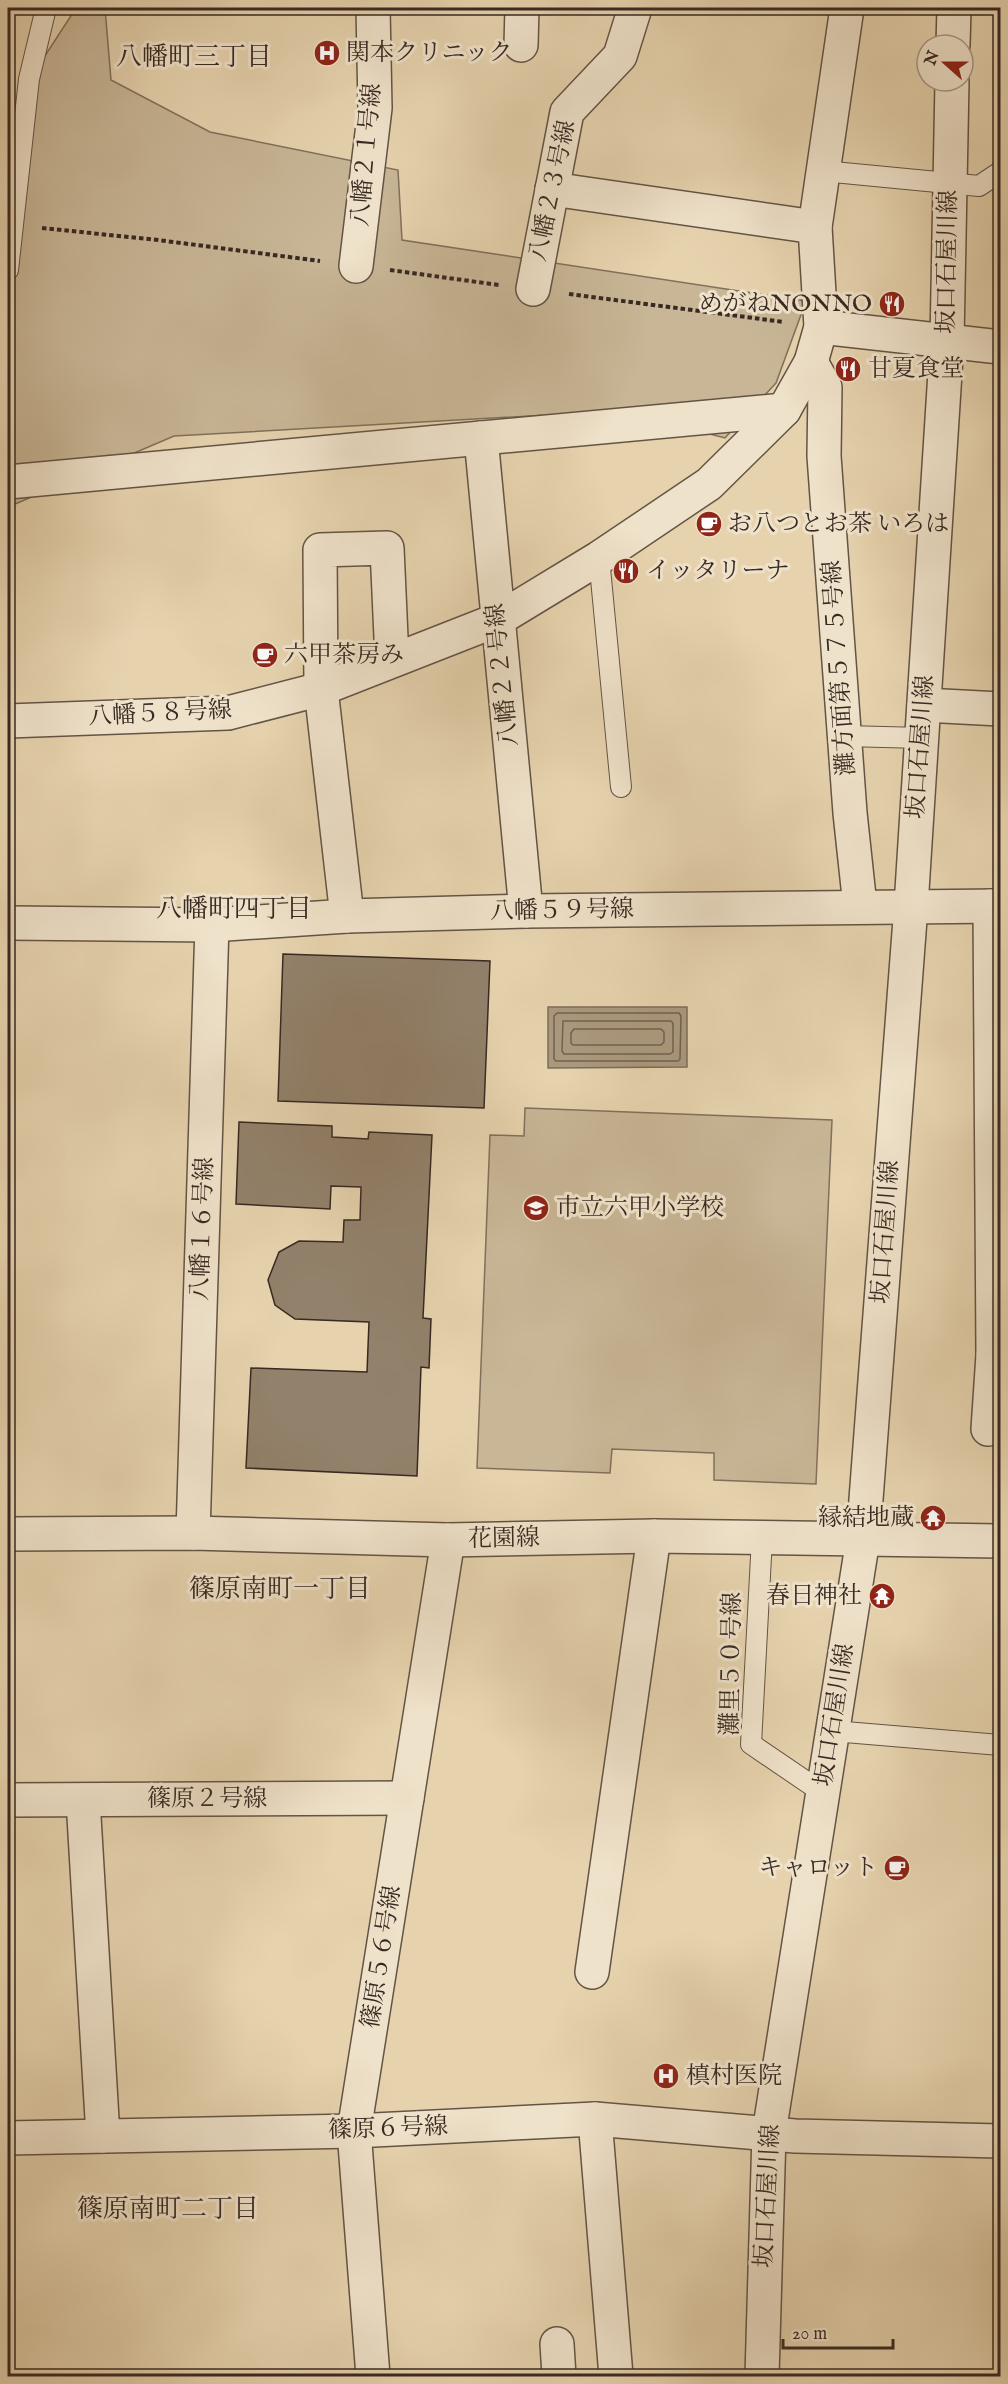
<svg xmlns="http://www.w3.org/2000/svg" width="1008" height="2384" font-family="'IM FELL English','Noto Serif JP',serif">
<rect width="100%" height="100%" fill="#e6d3ae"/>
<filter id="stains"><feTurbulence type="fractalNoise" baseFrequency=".00333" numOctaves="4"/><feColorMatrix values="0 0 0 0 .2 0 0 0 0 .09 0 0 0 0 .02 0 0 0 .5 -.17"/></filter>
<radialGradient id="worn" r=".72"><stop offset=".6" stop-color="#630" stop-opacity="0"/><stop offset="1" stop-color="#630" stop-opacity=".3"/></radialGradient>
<!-- green -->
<g fill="#c8b696" stroke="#80705c" stroke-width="1.5">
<polygon points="76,8 105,8 111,80 210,132 398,170 402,240 806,301 776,383 725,438 619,411 174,436 8,507 8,103 13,105"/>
<polygon points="525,1108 832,1120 816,1484 714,1480 714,1453 612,1449 610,1473 477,1468 490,1135 524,1136"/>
</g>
<!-- water -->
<polygon fill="#ab997e" stroke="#7d6c59" stroke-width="1.5" points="548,1007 687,1007 687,1067 548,1068"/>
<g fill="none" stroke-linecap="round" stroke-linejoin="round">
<!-- shore -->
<g stroke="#726150" stroke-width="1.5">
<polygon points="557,1013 679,1013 681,1016 680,1059 678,1061 556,1061 554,1059 554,1016"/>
<polygon points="563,1021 671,1021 673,1023 673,1052 670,1054 564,1054 562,1051"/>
<polygon points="574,1029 661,1029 664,1032 664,1042 661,1045 573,1045 571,1043 571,1033"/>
</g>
</g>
<!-- building -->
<g fill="#92816b" stroke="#382922" stroke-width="1.5">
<polygon points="283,954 490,961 484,1108 278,1101"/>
<polygon points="239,1122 332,1126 332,1137 368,1139 369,1132 432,1135 423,1318 431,1319 429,1368 421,1367 417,1476 246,1468 251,1368 367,1372 369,1322 295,1319 275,1305 268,1280 279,1252 299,1241 343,1242 344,1220 360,1220 361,1187 331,1186 330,1209 236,1204"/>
</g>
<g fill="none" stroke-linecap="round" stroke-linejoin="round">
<defs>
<g id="service">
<polyline points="823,171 979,186 1000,172"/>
<polyline points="8,270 29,79 46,8"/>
<polyline points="599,558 621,787"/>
<polyline points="845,736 922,738"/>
<polyline points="762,1538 751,1744 823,1793"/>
<polyline points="833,1731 1000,1745"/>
</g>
<g id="minor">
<polyline points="521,45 522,8"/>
<polyline points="953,45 954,8"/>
<polyline points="552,189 815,227"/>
<polyline points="356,266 375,108 373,8"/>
<polyline points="533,289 567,112 620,56 635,8"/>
<polyline points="821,327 1000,347"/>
<polyline points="811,362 825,387 824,456 850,813 860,906"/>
<polyline points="481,438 526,911"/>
<polyline points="8,482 784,410"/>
<polyline points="924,705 1000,709"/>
<polyline points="8,721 228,713 321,689 497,620 599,558 709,484 784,410 811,362 821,327 815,227 847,8"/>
<polyline points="990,906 993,1355 1000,1355"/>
<polyline points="347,916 321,689 320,550 387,548 392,660"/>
<polyline points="8,923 212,925 347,916 526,911 1000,906"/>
<polyline points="988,1429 993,1355"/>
<polyline points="193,1533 212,925"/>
<polyline points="8,1800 407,1798"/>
<polyline points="83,1800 103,2136"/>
<polyline points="592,1972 654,1536"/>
<polyline points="595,2119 616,2376"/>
<polyline points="8,2138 354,2131 595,2119 795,2136 1000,2141"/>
<polyline points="557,2344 559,2376"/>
<polyline points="373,2376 354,2131 448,1540"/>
<polyline points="762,2376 769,2133 863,1539 911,906 947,341 952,81"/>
</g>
<polyline id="tertiary" points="8,1534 193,1533 448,1540 654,1536 1000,1541"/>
</defs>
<!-- service casing -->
<use href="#service" stroke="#645445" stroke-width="22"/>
<!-- minor casing -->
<use href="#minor" stroke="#645445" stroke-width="36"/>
<!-- tertiary casing -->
<use href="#tertiary" stroke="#645445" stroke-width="36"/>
<!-- path -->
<g stroke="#382922" stroke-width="4" stroke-dasharray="4.5 3" stroke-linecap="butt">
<polyline points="42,228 158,240 320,261"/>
<polyline points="390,270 499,285"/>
<polyline points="569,294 784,322"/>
</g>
<!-- service -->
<use href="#service" stroke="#efe2ca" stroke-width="20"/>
<!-- minor -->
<use href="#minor" stroke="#efe2ca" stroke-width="33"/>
<!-- tertiary -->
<use href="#tertiary" stroke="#efe2ca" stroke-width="33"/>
</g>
<!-- icons -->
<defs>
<symbol id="hospital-disc" viewBox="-11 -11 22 22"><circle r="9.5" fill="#8f2418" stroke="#efe2ca"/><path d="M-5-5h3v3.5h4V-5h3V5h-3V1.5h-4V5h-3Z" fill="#fff"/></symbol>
<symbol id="restaurant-disc" viewBox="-11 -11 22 22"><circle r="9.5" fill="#8f2418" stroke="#efe2ca"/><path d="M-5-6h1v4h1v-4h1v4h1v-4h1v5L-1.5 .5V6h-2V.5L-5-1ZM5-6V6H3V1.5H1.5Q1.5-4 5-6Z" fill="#fff"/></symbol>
<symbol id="cafe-disc" viewBox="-11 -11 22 22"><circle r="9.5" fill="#8f2418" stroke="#efe2ca"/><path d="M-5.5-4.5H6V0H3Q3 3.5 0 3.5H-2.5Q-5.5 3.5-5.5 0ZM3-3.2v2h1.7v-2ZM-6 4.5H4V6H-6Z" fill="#fff"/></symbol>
<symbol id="school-disc" viewBox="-11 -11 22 22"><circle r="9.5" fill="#8f2418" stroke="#efe2ca"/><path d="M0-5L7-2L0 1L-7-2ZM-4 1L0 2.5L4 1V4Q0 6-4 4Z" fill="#fff"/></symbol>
<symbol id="temple-disc" viewBox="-11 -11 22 22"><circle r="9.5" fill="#8f2418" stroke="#efe2ca"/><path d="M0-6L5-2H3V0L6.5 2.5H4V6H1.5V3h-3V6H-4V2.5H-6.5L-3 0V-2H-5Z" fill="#fff"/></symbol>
</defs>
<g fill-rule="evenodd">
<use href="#hospital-disc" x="312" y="38" width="30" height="30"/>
<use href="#restaurant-disc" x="877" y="289" width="30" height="30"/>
<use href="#restaurant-disc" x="833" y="354" width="30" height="30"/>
<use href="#cafe-disc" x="694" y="509" width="30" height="30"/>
<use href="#restaurant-disc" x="611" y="556" width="30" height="30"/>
<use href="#cafe-disc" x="250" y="640" width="30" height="30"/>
<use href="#school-disc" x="521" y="1193" width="30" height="30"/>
<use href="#temple-disc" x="918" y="1503" width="30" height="30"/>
<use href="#temple-disc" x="867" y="1581" width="30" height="30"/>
<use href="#cafe-disc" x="882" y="1853" width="30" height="30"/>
<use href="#hospital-disc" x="651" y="2061" width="30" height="30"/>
</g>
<g text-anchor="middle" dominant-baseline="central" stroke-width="6" stroke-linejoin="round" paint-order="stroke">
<!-- poi labels -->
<g font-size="24" fill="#382922" stroke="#efe2ca" text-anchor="start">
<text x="346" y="53">関本クリニック</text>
<text x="872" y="304" text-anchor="end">めがねNONNO</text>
<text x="868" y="369">甘夏食堂</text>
<text x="728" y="524">お八つとお茶 いろは</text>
<text x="646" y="571">イッタリーナ</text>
<text x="284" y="655">六甲茶房み</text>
<text x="556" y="1208">市立六甲小学校</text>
<text x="914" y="1518" text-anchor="end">縁結地蔵</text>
<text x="862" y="1596" text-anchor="end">春日神社</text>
<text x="878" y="1868" text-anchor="end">キャロット</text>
<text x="686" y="2076">槙村医院</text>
</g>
<!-- street labels -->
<g font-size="24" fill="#382922" stroke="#efe2ca">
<text transform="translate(367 155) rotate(-85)">八幡２１号線</text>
<text transform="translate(553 191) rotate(-78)">八幡２３号線</text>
<text transform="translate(948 262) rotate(-89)">坂口石屋川線</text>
<text transform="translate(840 668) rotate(-94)">灘方面第５７５号線</text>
<text transform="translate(503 675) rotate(-96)">八幡２２号線</text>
<text transform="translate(160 714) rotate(-3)">八幡５８号線</text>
<text transform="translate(921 747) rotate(-86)">坂口石屋川線</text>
<text transform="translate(562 911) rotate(-1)">八幡５９号線</text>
<text transform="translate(203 1229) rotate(-88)">八幡１６号線</text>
<text transform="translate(886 1232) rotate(-86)">坂口石屋川線</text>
<text transform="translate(504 1539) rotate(-1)">花園線</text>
<text transform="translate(732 1664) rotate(-89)">灘里５０号線</text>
<text transform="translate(835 1715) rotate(-81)">坂口石屋川線</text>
<text x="207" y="1799">篠原２号線</text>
<text transform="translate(382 1957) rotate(-81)">篠原５６号線</text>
<text transform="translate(388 2129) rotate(-2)">篠原６号線</text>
<text transform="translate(768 2196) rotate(-87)">坂口石屋川線</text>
</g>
<!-- neighbourhood labels -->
<g font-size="26" fill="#382922" stroke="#efe2ca">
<text x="194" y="57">八幡町三丁目</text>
<text x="234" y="909">八幡町四丁目</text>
<text x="280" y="1589">篠原南町一丁目</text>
<text x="168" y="2209">篠原南町二丁目</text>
</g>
</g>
<!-- margin -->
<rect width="1008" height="2384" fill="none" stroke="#e6d3ae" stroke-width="30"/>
<rect x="9" y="9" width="990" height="2366" fill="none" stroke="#382922" stroke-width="3"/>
<rect x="15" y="15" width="978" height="2354" fill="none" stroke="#382922" stroke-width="1.5"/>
<!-- north arrow -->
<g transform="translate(945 63) rotate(291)"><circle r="28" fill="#efe2ca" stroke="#a69887" stroke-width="1.5"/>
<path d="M0-4.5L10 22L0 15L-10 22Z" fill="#8f2418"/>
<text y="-9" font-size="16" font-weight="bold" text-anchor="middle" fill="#382922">N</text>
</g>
<!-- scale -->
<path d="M783 2339v9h110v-9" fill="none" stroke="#382922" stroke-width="3"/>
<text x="792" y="2339" font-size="18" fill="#382922" stroke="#efe2ca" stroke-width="4.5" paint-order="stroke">20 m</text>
<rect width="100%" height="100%" filter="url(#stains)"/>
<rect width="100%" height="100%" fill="url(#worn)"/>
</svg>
